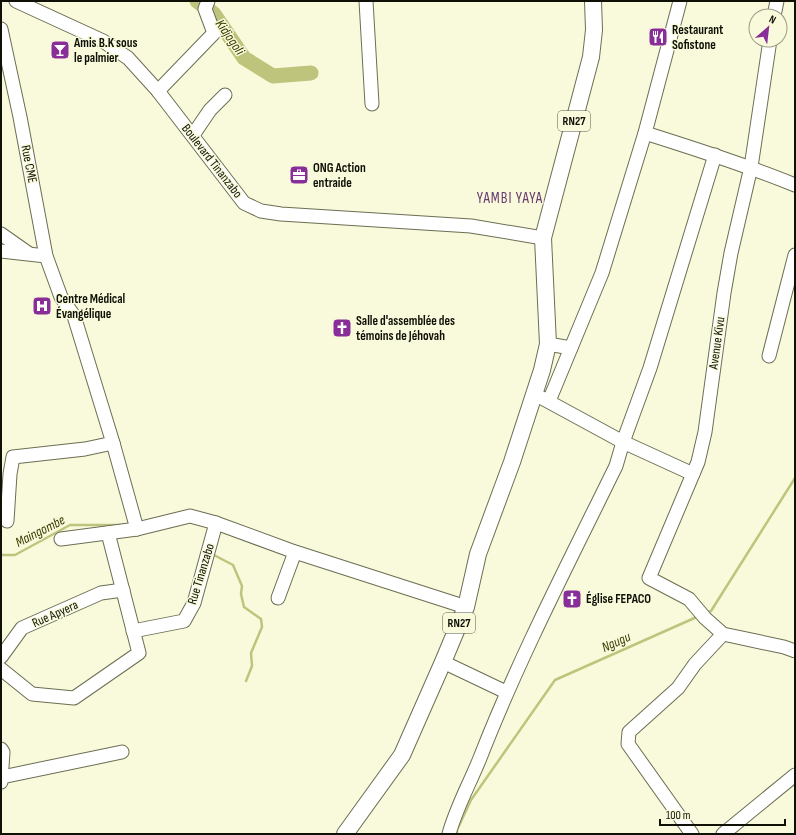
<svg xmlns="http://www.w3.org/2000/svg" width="796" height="835" font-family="'Sofia Sans Condensed',sans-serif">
<rect width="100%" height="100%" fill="#f8fadb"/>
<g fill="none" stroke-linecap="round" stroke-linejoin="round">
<!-- stream -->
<g stroke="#bfc47d" stroke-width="2.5">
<polyline points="212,554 233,565 242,586 241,594 244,607 261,619 262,627 251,653 252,666 246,681"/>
<polyline points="1,555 15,555 70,525 123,525"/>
<polyline points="705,613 711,611 795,478"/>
<polyline points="457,834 457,830 471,800 555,680 699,616"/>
</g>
<!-- river -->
<polyline stroke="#bfc47d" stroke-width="15" points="197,1 214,14 244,58 273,76 311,73"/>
<defs>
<g id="minor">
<polyline points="16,1 103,41 128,58 158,91 244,203 261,211 281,214 471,226 543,238"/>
<polyline points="366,1 372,104"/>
<polyline points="774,16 777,1"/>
<polyline points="1,29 20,117 46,256 61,297 74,316 113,443 137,529"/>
<polyline points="770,40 751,167 731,253 724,293 705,432 698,462 649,578 689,599 705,618 723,634 784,647 795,651"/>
<polyline points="158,91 214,33 205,9 208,1"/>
<path d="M645,133C696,149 746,165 795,185"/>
<polyline points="193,135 210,110 225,95"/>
<polyline points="1,234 28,253"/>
<polyline points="1,251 46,256"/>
<polyline points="548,344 571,348"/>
<polyline points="769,356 795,255"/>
<polyline points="542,398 623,442 693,474"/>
<polyline points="549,401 602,273 645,133 680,1"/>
<polyline points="7,521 10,474 13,457 85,449 113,443"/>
<polyline points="61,539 137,529 190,516 216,523 295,552 466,607"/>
<polyline points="278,598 295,552"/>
<polyline points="133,631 184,621 194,603 216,523"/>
<polyline points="1,657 22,628 101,593 123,590"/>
<polyline points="443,662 506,692"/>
<polyline points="1,669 32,694 74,698 139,653 108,533"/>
<polyline points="1,749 3,752 1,782"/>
<polyline points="2,777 122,752"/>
<path d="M449,834C456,808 470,783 480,758C519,658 569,562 616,466L623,442L650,368L715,155"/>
<polyline points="692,834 628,744 629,732 678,688 695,664 723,634"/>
<polyline points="723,834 795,775"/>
</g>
<polyline id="major" points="345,834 402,755 443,662 466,607 478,554 512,462 542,370 548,344 543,238 591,57 594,30 593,1"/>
</defs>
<!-- minor casing -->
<use href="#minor" stroke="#6c6e53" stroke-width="15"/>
<!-- major casing -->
<use href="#major" stroke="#6c6e53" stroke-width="18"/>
<!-- minor -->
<use href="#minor" stroke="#fff" stroke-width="13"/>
<!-- major -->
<use href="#major" stroke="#fff" stroke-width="16"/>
</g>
<!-- icons -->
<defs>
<symbol id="restaurant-square" viewBox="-11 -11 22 22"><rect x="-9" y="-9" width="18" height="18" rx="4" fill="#892d98" stroke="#f8fadb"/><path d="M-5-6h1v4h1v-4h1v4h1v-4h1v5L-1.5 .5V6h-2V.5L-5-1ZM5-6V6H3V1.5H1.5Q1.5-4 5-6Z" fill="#fff"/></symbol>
<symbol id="bar-square" viewBox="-11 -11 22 22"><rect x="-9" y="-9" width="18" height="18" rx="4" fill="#892d98" stroke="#f8fadb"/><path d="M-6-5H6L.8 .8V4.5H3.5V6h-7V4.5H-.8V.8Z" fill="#fff"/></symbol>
<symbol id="office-square" viewBox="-11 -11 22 22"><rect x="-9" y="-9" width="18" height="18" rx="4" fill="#892d98" stroke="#f8fadb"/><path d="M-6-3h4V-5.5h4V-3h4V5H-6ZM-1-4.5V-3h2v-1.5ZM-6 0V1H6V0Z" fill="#fff"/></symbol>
<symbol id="hospital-square" viewBox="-11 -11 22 22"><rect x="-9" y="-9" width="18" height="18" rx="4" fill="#892d98" stroke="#f8fadb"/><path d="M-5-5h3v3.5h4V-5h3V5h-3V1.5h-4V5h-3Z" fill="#fff"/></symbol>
<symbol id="church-square" viewBox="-11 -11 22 22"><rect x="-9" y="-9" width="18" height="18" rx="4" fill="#892d98" stroke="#f8fadb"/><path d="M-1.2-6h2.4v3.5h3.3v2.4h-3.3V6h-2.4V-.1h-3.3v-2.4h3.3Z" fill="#fff"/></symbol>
</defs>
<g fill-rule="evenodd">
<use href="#restaurant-square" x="647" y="26" width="22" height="22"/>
<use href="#bar-square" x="49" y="39" width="22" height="22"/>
<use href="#office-square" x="288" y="164" width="22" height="22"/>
<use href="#hospital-square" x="31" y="295" width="22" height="22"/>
<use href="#church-square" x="331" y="317" width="22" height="22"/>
<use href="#church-square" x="561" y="588" width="22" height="22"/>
</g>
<g text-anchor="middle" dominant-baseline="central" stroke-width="3" stroke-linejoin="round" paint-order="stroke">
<!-- shield labels -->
<g fill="#f8fadb" stroke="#555646" stroke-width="1">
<rect x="558" y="111" width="32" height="20" rx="3"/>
<rect x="443" y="613" width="32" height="20" rx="3"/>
</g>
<g font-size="12" font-weight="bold" fill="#0f1006">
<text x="574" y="121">RN27</text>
<text x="459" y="623">RN27</text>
</g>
<!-- poi labels -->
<g font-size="13" font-weight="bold" fill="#0f1006" stroke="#f8fadb" text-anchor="start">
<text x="672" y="30">Restaurant<tspan x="672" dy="15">Sofistone</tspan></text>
<text x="74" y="43">Amis B.K sous<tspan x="74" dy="15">le palmier</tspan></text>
<text x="313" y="168">ONG Action<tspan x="313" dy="15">entraide</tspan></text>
<text x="56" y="299">Centre Médical<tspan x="56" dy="15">Évangélique</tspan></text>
<text x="356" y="321">Salle d'assemblée des<tspan x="356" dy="15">témoins de Jéhovah</tspan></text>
<text x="586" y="599">Église FEPACO</text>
</g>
<!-- street labels -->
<g font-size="13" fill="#0f1006" stroke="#f8fadb">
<text transform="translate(212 161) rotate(52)">Boulevard Tinanzabo</text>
<text transform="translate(29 164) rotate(79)">Rue CME</text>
<text transform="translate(717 343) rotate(-82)">Avenue Kivu</text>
<text transform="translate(201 574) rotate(-73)">Rue Tinanzabo</text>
<text transform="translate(55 614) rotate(-24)">Rue Apyera</text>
</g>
<!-- water labels -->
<g font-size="14" font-style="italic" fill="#3c3d04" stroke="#f8fadb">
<text transform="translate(230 37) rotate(55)">Kidjogoli</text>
<text transform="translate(40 531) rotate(-27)">Maingombe</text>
<text transform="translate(616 642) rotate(-24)">Ngugu</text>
</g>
<!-- quarter labels -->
<g font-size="15" letter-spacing="1" fill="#67396e" stroke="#f8fadb">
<text x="510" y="198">YAMBI YAYA</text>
</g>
</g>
<!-- border -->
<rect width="796" height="835" fill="none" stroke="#0f1006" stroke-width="4"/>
<!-- north arrow -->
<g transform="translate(768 28) rotate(28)"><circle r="19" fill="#f8fadb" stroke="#9b9c86"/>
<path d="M0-3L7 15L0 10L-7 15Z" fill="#892d98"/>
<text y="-6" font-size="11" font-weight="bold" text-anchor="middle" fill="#0f1006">N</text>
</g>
<!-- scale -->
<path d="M660 819v6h125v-6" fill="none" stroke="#0f1006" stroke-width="2"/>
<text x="666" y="819" font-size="12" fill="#0f1006" stroke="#f8fadb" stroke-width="3" paint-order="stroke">100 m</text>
</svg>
